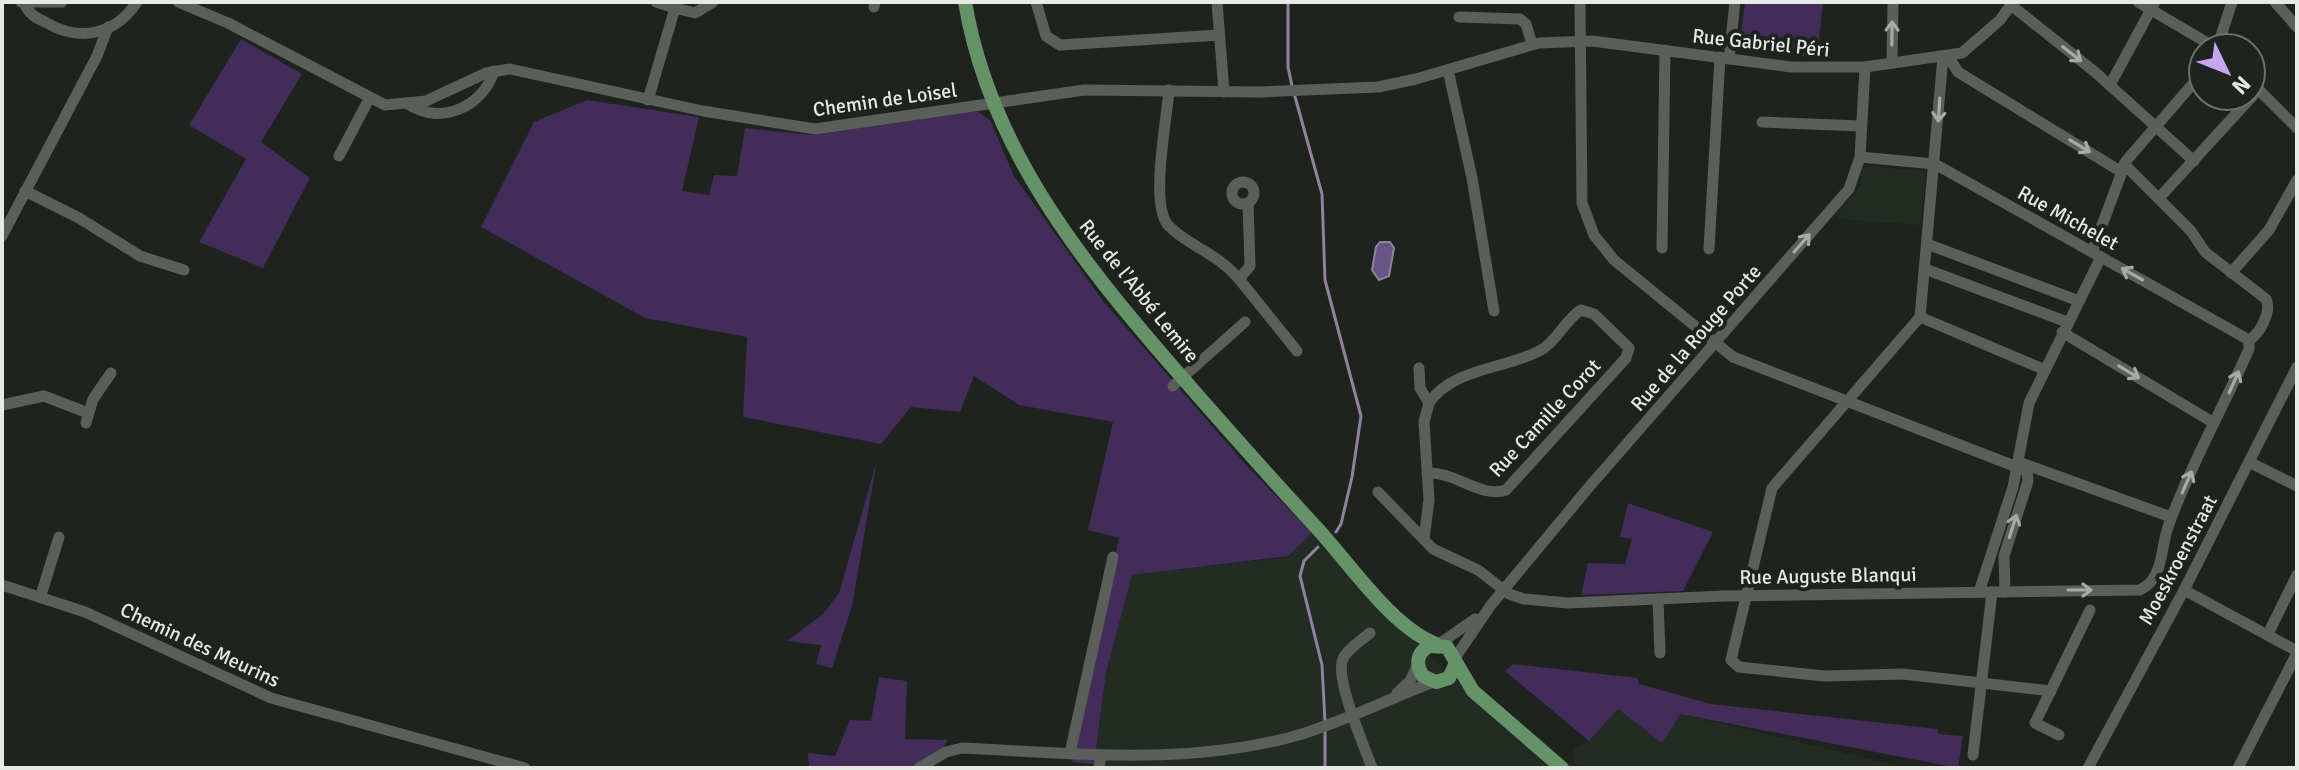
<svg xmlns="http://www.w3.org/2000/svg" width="2299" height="770" font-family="Signika,sans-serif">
<rect width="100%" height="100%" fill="#1e231e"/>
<!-- built -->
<g fill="#232c23">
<polygon points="1867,166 1923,171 1926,174 1921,225 1841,219 1836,215 1860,186 1862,169"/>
<polygon points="1312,533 1435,661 1561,768 1093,768 1106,673 1132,575 1289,557"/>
<polygon points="1618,708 1680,714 1909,768 1580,768 1574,763 1573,749 1589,741"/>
</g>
<!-- green -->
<g fill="#412c5a">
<polygon points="1745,2 1823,2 1819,42 1826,43 1824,58 1739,51"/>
<polygon points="241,39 302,74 261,142 310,178 263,268 199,242 246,159 189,125"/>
<polygon points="587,100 699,117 682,191 709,195 714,175 737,176 745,128 813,135 977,111 990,120 1014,176 1103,301 1248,467 1312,533 1289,556 1132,575 1106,673 1094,764 1072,762 1119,538 1088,530 1113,422 1019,405 974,376 960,412 911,407 881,444 743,417 747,337 645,318 481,227 534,122"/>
<polygon points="877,460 852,606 832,668 816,664 821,645 787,641 823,614 839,593"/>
<polygon points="1628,503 1713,532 1683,591 1581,595 1588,563 1625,564 1632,539 1620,537"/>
<polygon points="1513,664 1637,678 1639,684 1711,704 1938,729 1938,734 1963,736 1958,768 1680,714 1662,743 1618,709 1589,741 1505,671"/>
<polygon points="879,677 907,681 905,739 948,740 941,751 914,768 809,768 808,753 835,756 850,720 871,721"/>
</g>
<!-- water -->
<polygon fill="#695486" stroke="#8e81a2" stroke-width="2" points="1380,242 1390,242 1394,248 1389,276 1379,280 1372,270 1376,247"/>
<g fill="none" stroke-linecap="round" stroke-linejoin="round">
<!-- stream -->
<g stroke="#8e81a2" stroke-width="3">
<polyline points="1288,2 1288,67 1292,86"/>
<polyline points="1294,93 1322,194 1325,280 1361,416 1352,477 1341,524 1336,532"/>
<polyline points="1318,547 1304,561 1300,576 1322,665 1325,722"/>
<polyline points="1325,730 1325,768"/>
</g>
<!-- minor -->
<g stroke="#5a5f5a" stroke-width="11">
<polyline points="21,2 62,2"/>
<path d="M24,2C28,14 36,18 47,23C80,42 115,35 137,2"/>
<polyline points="178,2 228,23 385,105 426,101 486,73 510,69 703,111 815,129 1084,90 1260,92 1378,87 1416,79 1539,43 1592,41 1791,67 1865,67 1962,53 2000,20 2013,2"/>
<polyline points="656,2 675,8"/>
<polyline points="1036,2 1046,36 1060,45 1219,35"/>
<polyline points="1217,2 1224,92"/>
<polyline points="1580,2 1582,203 1594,235 1614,260 1733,357 2027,471 2028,481 2004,556 2005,592"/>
<polyline points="2138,2 2216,48"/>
<polyline points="2275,2 2297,27"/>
<polyline points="2011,5 2095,72 2194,161"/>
<polyline points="874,7 875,2"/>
<polyline points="1459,17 1520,19 1526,24 1532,44"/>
<polyline points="2217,48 2232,2"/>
<polyline points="1948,56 1958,72 2120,171"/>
<polyline points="1729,59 1735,2"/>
<polyline points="1892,63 1893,2"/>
<polyline points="1448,70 1472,178 1494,311"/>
<polyline points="2251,82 2297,128"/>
<polyline points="2110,85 2155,2"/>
<path d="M1169,90C1167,119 1149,207 1169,226C1188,246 1216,252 1239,279"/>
<polyline points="648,100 675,8 695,13 713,2"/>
<path d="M408,104C440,126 483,107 494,71"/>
<polyline points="1762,122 1861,126"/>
<polyline points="339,156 369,99"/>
<polyline points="1860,157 1935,164 2249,340"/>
<path d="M2124,164L2191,231L2205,252L2266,299C2272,311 2260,334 2249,340"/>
<circle cx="1243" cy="193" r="11"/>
<polyline points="25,191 79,218 140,256 184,270"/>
<polyline points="2159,198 2258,90"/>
<polyline points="1248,203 1250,266 1239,279 1297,351"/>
<polyline points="2,236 97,56 108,27"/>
<polyline points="1927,244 2079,301"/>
<polyline points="1662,248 1665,50"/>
<polyline points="1709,249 1720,57"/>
<polyline points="2092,252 2126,161 2203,72"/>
<polyline points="1925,269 2067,322"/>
<polyline points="2231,273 2269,230 2297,180"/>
<polyline points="1920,317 1772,488 1731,660 1739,667 1824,676 1903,674 2051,691"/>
<polyline points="1920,317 1943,57"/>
<polyline points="1920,317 2043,369"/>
<polyline points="2062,332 2214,423"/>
<polyline points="1419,368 1420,388 1429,403 1424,422 1429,500 1424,539"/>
<polyline points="1173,386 1245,322"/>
<polyline points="2,405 44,396 88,413"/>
<polyline points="86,423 93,399 111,373"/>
<polyline points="2249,462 2297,486"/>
<polyline points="2021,463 2171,517"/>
<path d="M1427,473C1454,471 1482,499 1506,490L1626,358L1629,348L1594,314L1581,310C1565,320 1557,341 1541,350C1507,369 1452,368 1429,403"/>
<path d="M1378,492L1433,549L1478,570L1509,594L1524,599L1568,603L1724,596L2140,590C2165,578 2160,546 2169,524C2191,464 2223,408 2249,349V340"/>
<polyline points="2,585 85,612 271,698 525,768"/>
<polyline points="2184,590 2297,651"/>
<polyline points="1979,592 2013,487 2029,403 2101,257"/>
<polyline points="41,595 59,537"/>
<polyline points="1658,599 1660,653"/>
<path d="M1370,633C1362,640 1347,649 1343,659C1334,677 1365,748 1372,768"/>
<polyline points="2268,634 2297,575"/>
<polyline points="1439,644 1475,619"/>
<polyline points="1455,658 1491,605 1589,487 1849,189 1860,157 1865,67"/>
<polyline points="1397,693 1410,681 1418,665"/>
<polyline points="2059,735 2035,723 2090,610"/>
<polyline points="1070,753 1113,557"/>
<polyline points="1973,755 1992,592"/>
<path d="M919,768L946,752L962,748C1077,753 1190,767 1302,734C1347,720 1389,699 1433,682"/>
<polyline points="1099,768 1101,755"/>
<polyline points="2088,768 2184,590 2297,367"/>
<polyline points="2238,768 2297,653"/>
</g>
<!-- major -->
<g stroke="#659267" stroke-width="14">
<path d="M965,2C989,146 1080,260 1173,367C1220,421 1267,474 1315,526C1348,561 1391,627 1436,644"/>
<path d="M1456,663L1449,678L1436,682L1423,676C1415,664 1417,653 1429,646L1447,647L1473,691L1562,768"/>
</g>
</g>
<!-- one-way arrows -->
<defs><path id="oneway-shaft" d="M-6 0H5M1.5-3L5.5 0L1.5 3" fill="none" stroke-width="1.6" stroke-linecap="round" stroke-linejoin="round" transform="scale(2)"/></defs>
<g stroke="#a7aba6">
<use href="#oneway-shaft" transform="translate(1892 33) rotate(-89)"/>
<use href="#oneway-shaft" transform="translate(2072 54) rotate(38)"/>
<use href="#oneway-shaft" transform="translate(1939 110) rotate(94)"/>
<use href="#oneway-shaft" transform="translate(2080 146) rotate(31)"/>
<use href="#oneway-shaft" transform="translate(1802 243) rotate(-49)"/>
<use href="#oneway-shaft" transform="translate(2132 274) rotate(-151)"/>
<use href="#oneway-shaft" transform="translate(2129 372) rotate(31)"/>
<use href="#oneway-shaft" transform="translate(2234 382) rotate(-66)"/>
<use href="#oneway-shaft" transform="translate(2187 482) rotate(-66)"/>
<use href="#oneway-shaft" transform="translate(2013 526) rotate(-72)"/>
<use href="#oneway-shaft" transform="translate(2080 590)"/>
</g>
<g text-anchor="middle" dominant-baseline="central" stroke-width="8" stroke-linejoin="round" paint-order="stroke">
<!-- street labels -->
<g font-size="20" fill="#e6e9e5" stroke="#1e231e">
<text transform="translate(1761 43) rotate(6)">Rue Gabriel Péri</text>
<text transform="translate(885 100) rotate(-8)">Chemin de Loisel</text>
<text transform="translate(2068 218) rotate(29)">Rue Michelet</text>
<text transform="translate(1139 291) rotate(51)">Rue de l'Abbé Lemire</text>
<text transform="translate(1696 338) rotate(-49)">Rue de la Rouge Porte</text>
<text transform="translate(1545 418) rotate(-47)">Rue Camille Corot</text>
<text transform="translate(2178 560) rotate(-62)">Moeskroenstraat</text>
<text transform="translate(1828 576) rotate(-1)">Rue Auguste Blanqui</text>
<text transform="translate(200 645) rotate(25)">Chemin des Meurins</text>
</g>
</g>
<!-- border -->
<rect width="2299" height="770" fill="none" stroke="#e6e9e5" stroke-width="8"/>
<!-- north arrow -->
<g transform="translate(2227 72) rotate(133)"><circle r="38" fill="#1e231e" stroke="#6e726e" stroke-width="2"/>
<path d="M0-6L14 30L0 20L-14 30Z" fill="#c5a6f0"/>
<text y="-12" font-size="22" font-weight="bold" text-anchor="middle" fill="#e6e9e5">N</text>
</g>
</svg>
